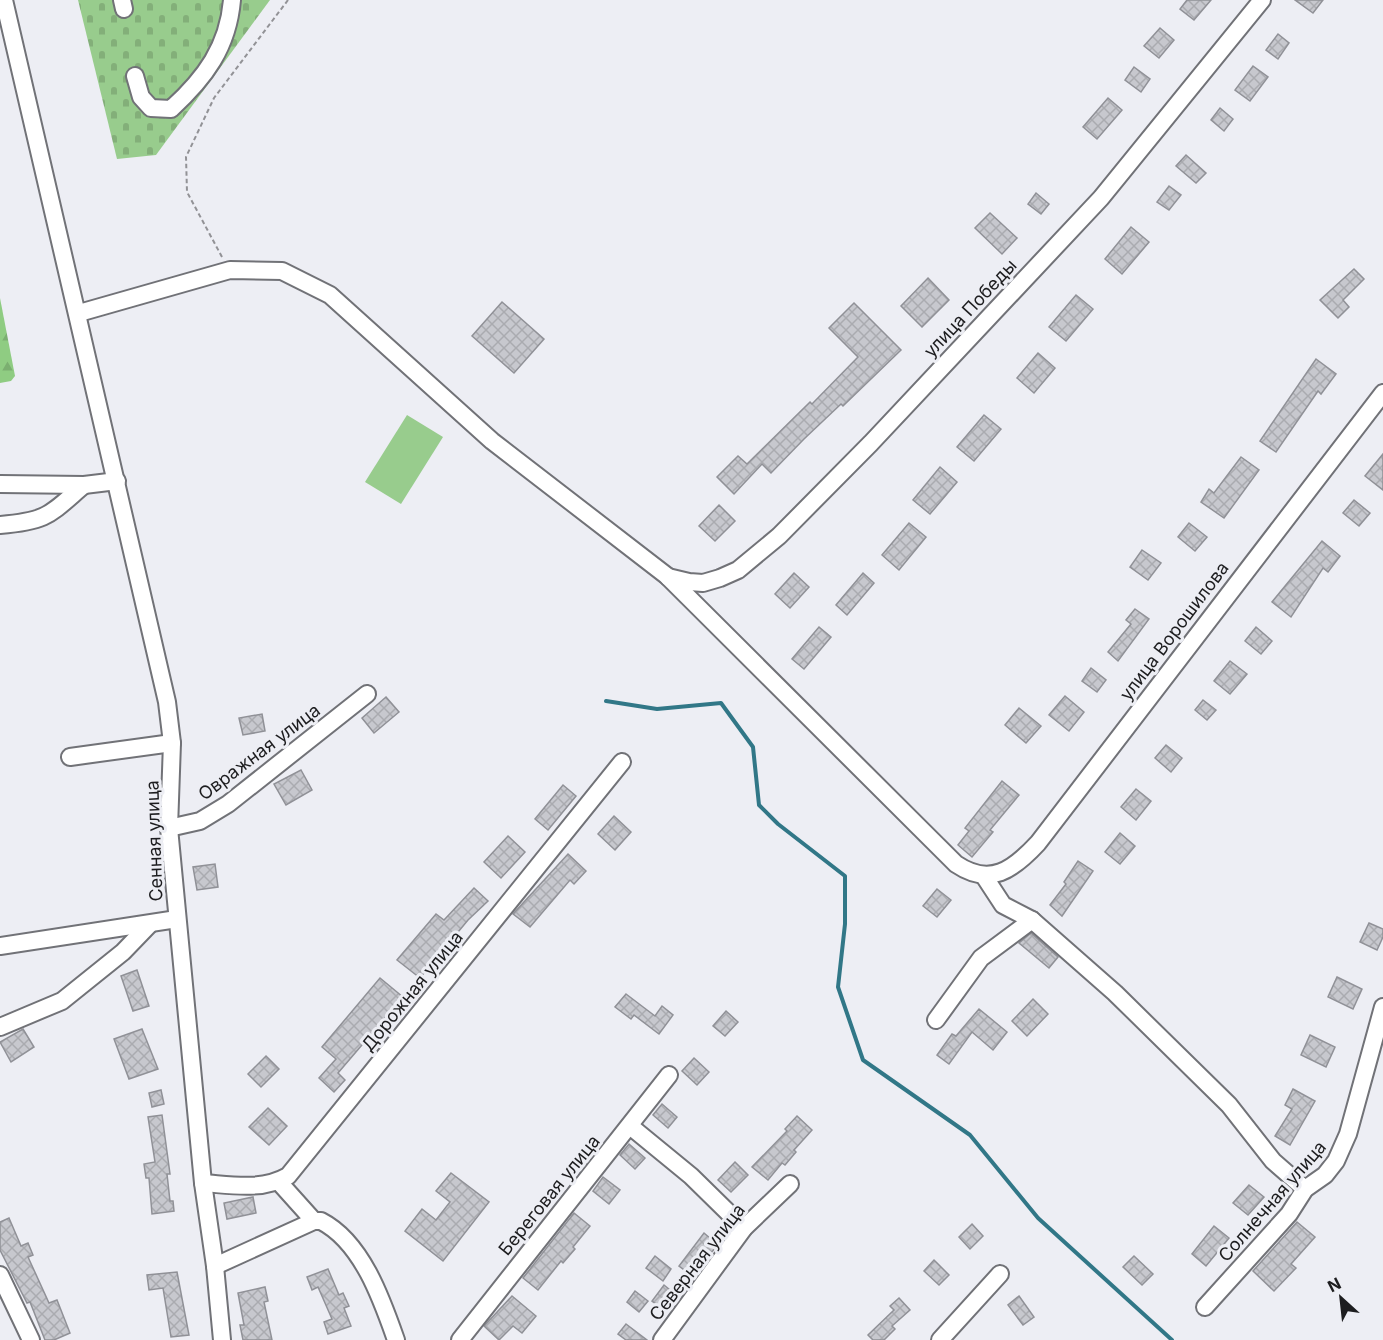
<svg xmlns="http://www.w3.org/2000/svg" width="1383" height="1340" font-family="Inter,sans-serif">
<defs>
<pattern id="forest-firs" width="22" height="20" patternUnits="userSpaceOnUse" patternTransform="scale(1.5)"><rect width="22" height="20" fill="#8fcc82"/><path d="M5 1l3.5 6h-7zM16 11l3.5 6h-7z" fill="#7baf70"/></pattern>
<pattern id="cemetery-stones" width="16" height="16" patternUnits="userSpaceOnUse" patternTransform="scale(1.5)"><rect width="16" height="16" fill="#98cc8d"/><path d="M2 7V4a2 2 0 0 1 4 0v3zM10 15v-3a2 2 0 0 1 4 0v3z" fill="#83af79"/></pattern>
<pattern id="building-cross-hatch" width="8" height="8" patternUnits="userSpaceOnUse" patternTransform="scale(1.5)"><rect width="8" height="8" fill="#c7c8ce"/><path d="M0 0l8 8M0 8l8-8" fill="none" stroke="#aaabb0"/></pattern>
</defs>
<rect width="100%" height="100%" fill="#edeef4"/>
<!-- forest -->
<polygon fill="url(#forest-firs)" points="0,298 15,376 11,381 0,383"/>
<!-- cemetery -->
<polygon fill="url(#cemetery-stones)" points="78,0 270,0 156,155 117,159"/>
<!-- garden -->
<polygon fill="#98cc8d" points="407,415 443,437 401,504 365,482"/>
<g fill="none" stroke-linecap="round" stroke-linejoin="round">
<!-- stream -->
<polyline stroke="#317787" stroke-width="4" points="606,701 657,709 721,703 753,747 759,805 778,824 845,876 845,924 838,987 863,1060 970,1135 1038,1218 1172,1340"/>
</g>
<!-- building -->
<g fill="url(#building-cross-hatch)" stroke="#909197" stroke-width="1.5">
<polygon points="1187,0 1211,0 1194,20 1180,9"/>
<polygon points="1295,0 1323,0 1313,13"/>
<polygon points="1160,28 1174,40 1159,58 1144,46"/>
<polygon points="1278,34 1289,43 1278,59 1266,50"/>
<polygon points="1253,66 1268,77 1250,101 1235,90"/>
<polygon points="1134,67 1150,79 1141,92 1125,80"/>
<polygon points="1108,98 1122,110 1097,139 1083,127"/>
<polygon points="1220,108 1233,119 1224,131 1211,120"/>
<polygon points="1186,155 1206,173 1196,183 1176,166"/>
<polygon points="1169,186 1181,195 1169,210 1157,202"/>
<polygon points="1036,193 1049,204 1041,214 1028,204"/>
<polygon points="990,213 1017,238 1002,254 975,228"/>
<polygon points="1131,227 1149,242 1122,274 1105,259"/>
<polygon points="1354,269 1364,279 1343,300 1349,307 1338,318 1320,300"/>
<polygon points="928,278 949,300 922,327 901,306"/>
<polygon points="1076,295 1093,309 1066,341 1049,327"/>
<polygon points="502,302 544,339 514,373 472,336"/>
<polygon points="854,303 901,350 843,406 841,404 804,439 771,473 762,464 734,494 717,477 738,456 747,464 810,402 812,404 858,357 829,328"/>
<polygon points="1038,353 1055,368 1034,393 1017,378"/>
<polygon points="1316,359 1336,374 1321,394 1318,391 1276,452 1260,441"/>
<polygon points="984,415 1001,429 974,461 957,447"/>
<polygon points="1383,454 1383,490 1365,476"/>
<polygon points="1241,457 1259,470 1224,518 1201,502 1209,489 1214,493"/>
<polygon points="940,467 957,482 930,514 913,500"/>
<polygon points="1354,500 1370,513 1359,526 1343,513"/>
<polygon points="719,505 735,521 715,541 699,526"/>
<polygon points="909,523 926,537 899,570 882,555"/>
<polygon points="1189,523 1207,537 1195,551 1178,537"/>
<polygon points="1322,541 1340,556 1328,572 1323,568 1291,617 1272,602"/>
<polygon points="1142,550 1161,563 1148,580 1130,567"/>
<polygon points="794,573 809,587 790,608 775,594"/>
<polygon points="863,573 874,583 847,615 836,605"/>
<polygon points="1135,609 1149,619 1118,661 1108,652 1131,624 1126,620"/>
<polygon points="819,627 831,637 804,669 792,659"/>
<polygon points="1256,627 1272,641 1261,654 1245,641"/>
<polygon points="1230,661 1247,674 1230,694 1214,681"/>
<polygon points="1091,668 1106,680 1097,692 1082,681"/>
<polygon points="1065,696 1084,712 1069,731 1049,715"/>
<polygon points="386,697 399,712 374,733 362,718"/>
<polygon points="1203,700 1216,710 1207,720 1195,710"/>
<polygon points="1019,708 1041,726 1026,743 1005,725"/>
<polygon points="262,714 265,731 243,735 239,718"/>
<polygon points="1166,745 1182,758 1171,772 1155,758"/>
<polygon points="301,770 312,790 286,805 274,784"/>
<polygon points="1002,781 1019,795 990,830 993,832 972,857 958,845 969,831 965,828"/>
<polygon points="563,785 576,796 548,830 535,819"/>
<polygon points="1136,789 1151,801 1136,820 1121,807"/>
<polygon points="614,816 631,832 615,850 598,834"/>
<polygon points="1120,833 1135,846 1120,864 1105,852"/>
<polygon points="508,836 525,852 501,878 484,862"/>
<polygon points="568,854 586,871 574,884 570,880 530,927 513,914"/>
<polygon points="1078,861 1093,871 1062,916 1050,905 1066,884 1064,882"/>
<polygon points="215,864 218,887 197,890 193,867"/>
<polygon points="474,888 488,901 468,920 420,978 397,960 436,914 444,920"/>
<polygon points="937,889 951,900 937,917 923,906"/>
<polygon points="1369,923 1383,929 1383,937 1377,950 1360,942"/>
<polygon points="1031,933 1058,957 1049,968 1019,943"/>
<polygon points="137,970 149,1006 133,1011 121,976"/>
<polygon points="1337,977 1362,989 1353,1009 1328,997"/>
<polygon points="380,978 403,997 338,1073 345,1080 334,1092 319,1078 336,1059 322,1047"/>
<polygon points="626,994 655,1016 662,1006 673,1015 659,1034 634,1015 631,1019 615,1007"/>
<polygon points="1033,999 1048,1014 1027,1036 1012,1021"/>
<polygon points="979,1009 1007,1032 993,1050 972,1032 949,1064 937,1055 952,1034 956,1036"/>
<polygon points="726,1011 738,1022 725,1036 713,1026"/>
<polygon points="23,1029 34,1047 11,1062 0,1042"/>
<polygon points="142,1029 158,1069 129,1079 114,1039"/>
<polygon points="1310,1035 1335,1047 1326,1067 1301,1055"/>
<polygon points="266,1056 279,1069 261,1087 248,1074"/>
<polygon points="694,1058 709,1072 697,1085 682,1071"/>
<polygon points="1293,1089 1315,1101 1290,1145 1275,1136 1292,1109 1285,1105"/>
<polygon points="161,1090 164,1104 152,1107 149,1093"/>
<polygon points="662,1104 677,1117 668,1128 653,1115"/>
<polygon points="268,1108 287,1126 269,1145 249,1127"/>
<polygon points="162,1115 170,1174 167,1174 170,1201 173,1201 174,1211 152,1214 149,1178 146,1178 144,1164 155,1162 148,1117"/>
<polygon points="797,1116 812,1130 794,1150 796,1152 785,1165 782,1163 768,1180 752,1167 787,1131 785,1129"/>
<polygon points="629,1144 645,1158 635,1169 620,1155"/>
<polygon points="735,1162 748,1175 731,1192 718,1180"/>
<polygon points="451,1173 489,1202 443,1261 405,1231 422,1209 436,1220 450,1202 436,1191"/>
<polygon points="603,1177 620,1190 609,1204 593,1191"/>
<polygon points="1249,1185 1264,1197 1248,1215 1233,1203"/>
<polygon points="253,1197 256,1213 227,1219 224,1203"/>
<polygon points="574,1213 590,1226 573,1247 575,1249 563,1263 561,1261 538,1290 523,1278"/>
<polygon points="9,1218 21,1246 28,1243 33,1255 28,1257 49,1303 57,1300 70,1333 54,1340 45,1340 30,1302 27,1303 0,1250 0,1222"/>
<polygon points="1297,1222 1315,1237 1291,1264 1296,1268 1274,1291 1253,1271"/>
<polygon points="972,1224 983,1236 970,1249 959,1237"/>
<polygon points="1214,1226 1229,1238 1206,1266 1192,1254"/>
<polygon points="704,1233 718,1245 691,1275 679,1266"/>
<polygon points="655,1256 671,1269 663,1281 646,1268"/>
<polygon points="1134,1256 1153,1274 1142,1285 1123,1267"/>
<polygon points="934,1260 949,1275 939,1285 924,1271"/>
<polygon points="328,1269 339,1295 343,1293 349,1306 344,1308 351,1326 328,1334 324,1322 332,1319 318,1287 312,1290 307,1277"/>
<polygon points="177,1272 189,1335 171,1337 163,1288 149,1290 147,1275"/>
<polygon points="664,1285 675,1294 662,1309 652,1301"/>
<polygon points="265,1287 268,1301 264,1302 272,1340 243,1340 240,1325 244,1325 238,1293"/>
<polygon points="635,1291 648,1301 639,1312 627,1302"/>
<polygon points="512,1296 536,1316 522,1333 513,1326 499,1340 484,1326"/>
<polygon points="1019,1296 1034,1317 1023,1325 1008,1305"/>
<polygon points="899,1298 910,1310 892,1326 895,1329 884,1340 873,1340 868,1335 894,1310 890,1306"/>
<polygon points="626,1324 647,1340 626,1340 618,1334"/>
</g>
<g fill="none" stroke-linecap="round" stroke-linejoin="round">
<defs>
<g id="minor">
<polyline points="4,0 167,702 172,743 169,828 203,1183 215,1266 222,1340"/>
<polyline points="122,0 124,9"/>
<path d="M135,76L141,97L151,108L171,109C205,78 228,47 232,0"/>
<path d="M79,313L230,270L282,271L330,295L492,441L667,576L956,864C990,887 1013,870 1038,843L1383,393"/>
<polyline points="0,484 84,485 117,481"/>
<path d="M0,525C48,521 49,515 84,485"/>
<polyline points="668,577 689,582 703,583 720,578 738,570 779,536 871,443 1101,198 1262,0"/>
<polyline points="70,757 172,743"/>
<polyline points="169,828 200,821 228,804 367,694"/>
<polyline points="984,876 1003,905 1032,920 1115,993 1229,1105 1273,1161 1305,1189"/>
<polyline points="0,946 177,919"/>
<polyline points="936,1020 981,958 1032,920"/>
<polyline points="0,1027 62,1001 123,952 150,924"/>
<polyline points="630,1126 691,1176 744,1228"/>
<polyline points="279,1182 314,1221"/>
<path d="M203,1183C232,1185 262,1191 288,1176L622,762"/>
<path d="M215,1266L314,1221H321C362,1242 382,1300 396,1340"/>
<polyline points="0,1275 31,1340"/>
<polyline points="1205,1307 1289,1214 1305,1189 1325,1175 1336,1161 1348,1134 1383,1007"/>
<polyline points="460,1340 669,1075"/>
<polyline points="662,1340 744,1228 790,1184"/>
<polyline points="940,1340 1000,1274"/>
</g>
</defs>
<!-- minor casing -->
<use href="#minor" stroke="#717277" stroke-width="20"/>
<!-- path -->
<polyline stroke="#929296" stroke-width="2" stroke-dasharray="4.5 3" stroke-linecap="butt" points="222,257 187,192 186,157 214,98 288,0"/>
<!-- minor -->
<use href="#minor" stroke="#fff" stroke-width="16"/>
</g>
<g text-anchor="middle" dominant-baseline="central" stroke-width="6" stroke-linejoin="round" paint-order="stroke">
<!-- street labels -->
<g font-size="18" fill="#1d1d1f" stroke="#edeef4">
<text transform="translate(970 308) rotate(-47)">улица Победы</text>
<text transform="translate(1174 631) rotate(-53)">улица Ворошилова</text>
<text transform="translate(259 752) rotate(-37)">Овражная улица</text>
<text transform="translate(154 841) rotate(-92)">Сенная улица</text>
<text transform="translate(412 991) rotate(-51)">Дорожная улица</text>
<text transform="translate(549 1195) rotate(-51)">Береговая улица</text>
<text transform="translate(1272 1201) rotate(-49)">Солнечная улица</text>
<text transform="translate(697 1262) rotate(-52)">Северная улица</text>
</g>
</g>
<!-- north arrow -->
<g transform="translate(1341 1298) rotate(333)" stroke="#edeef4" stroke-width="4.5" paint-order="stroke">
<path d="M0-4.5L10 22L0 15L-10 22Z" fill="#1d1d1f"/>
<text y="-9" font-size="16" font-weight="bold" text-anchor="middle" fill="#1d1d1f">N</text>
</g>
</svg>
